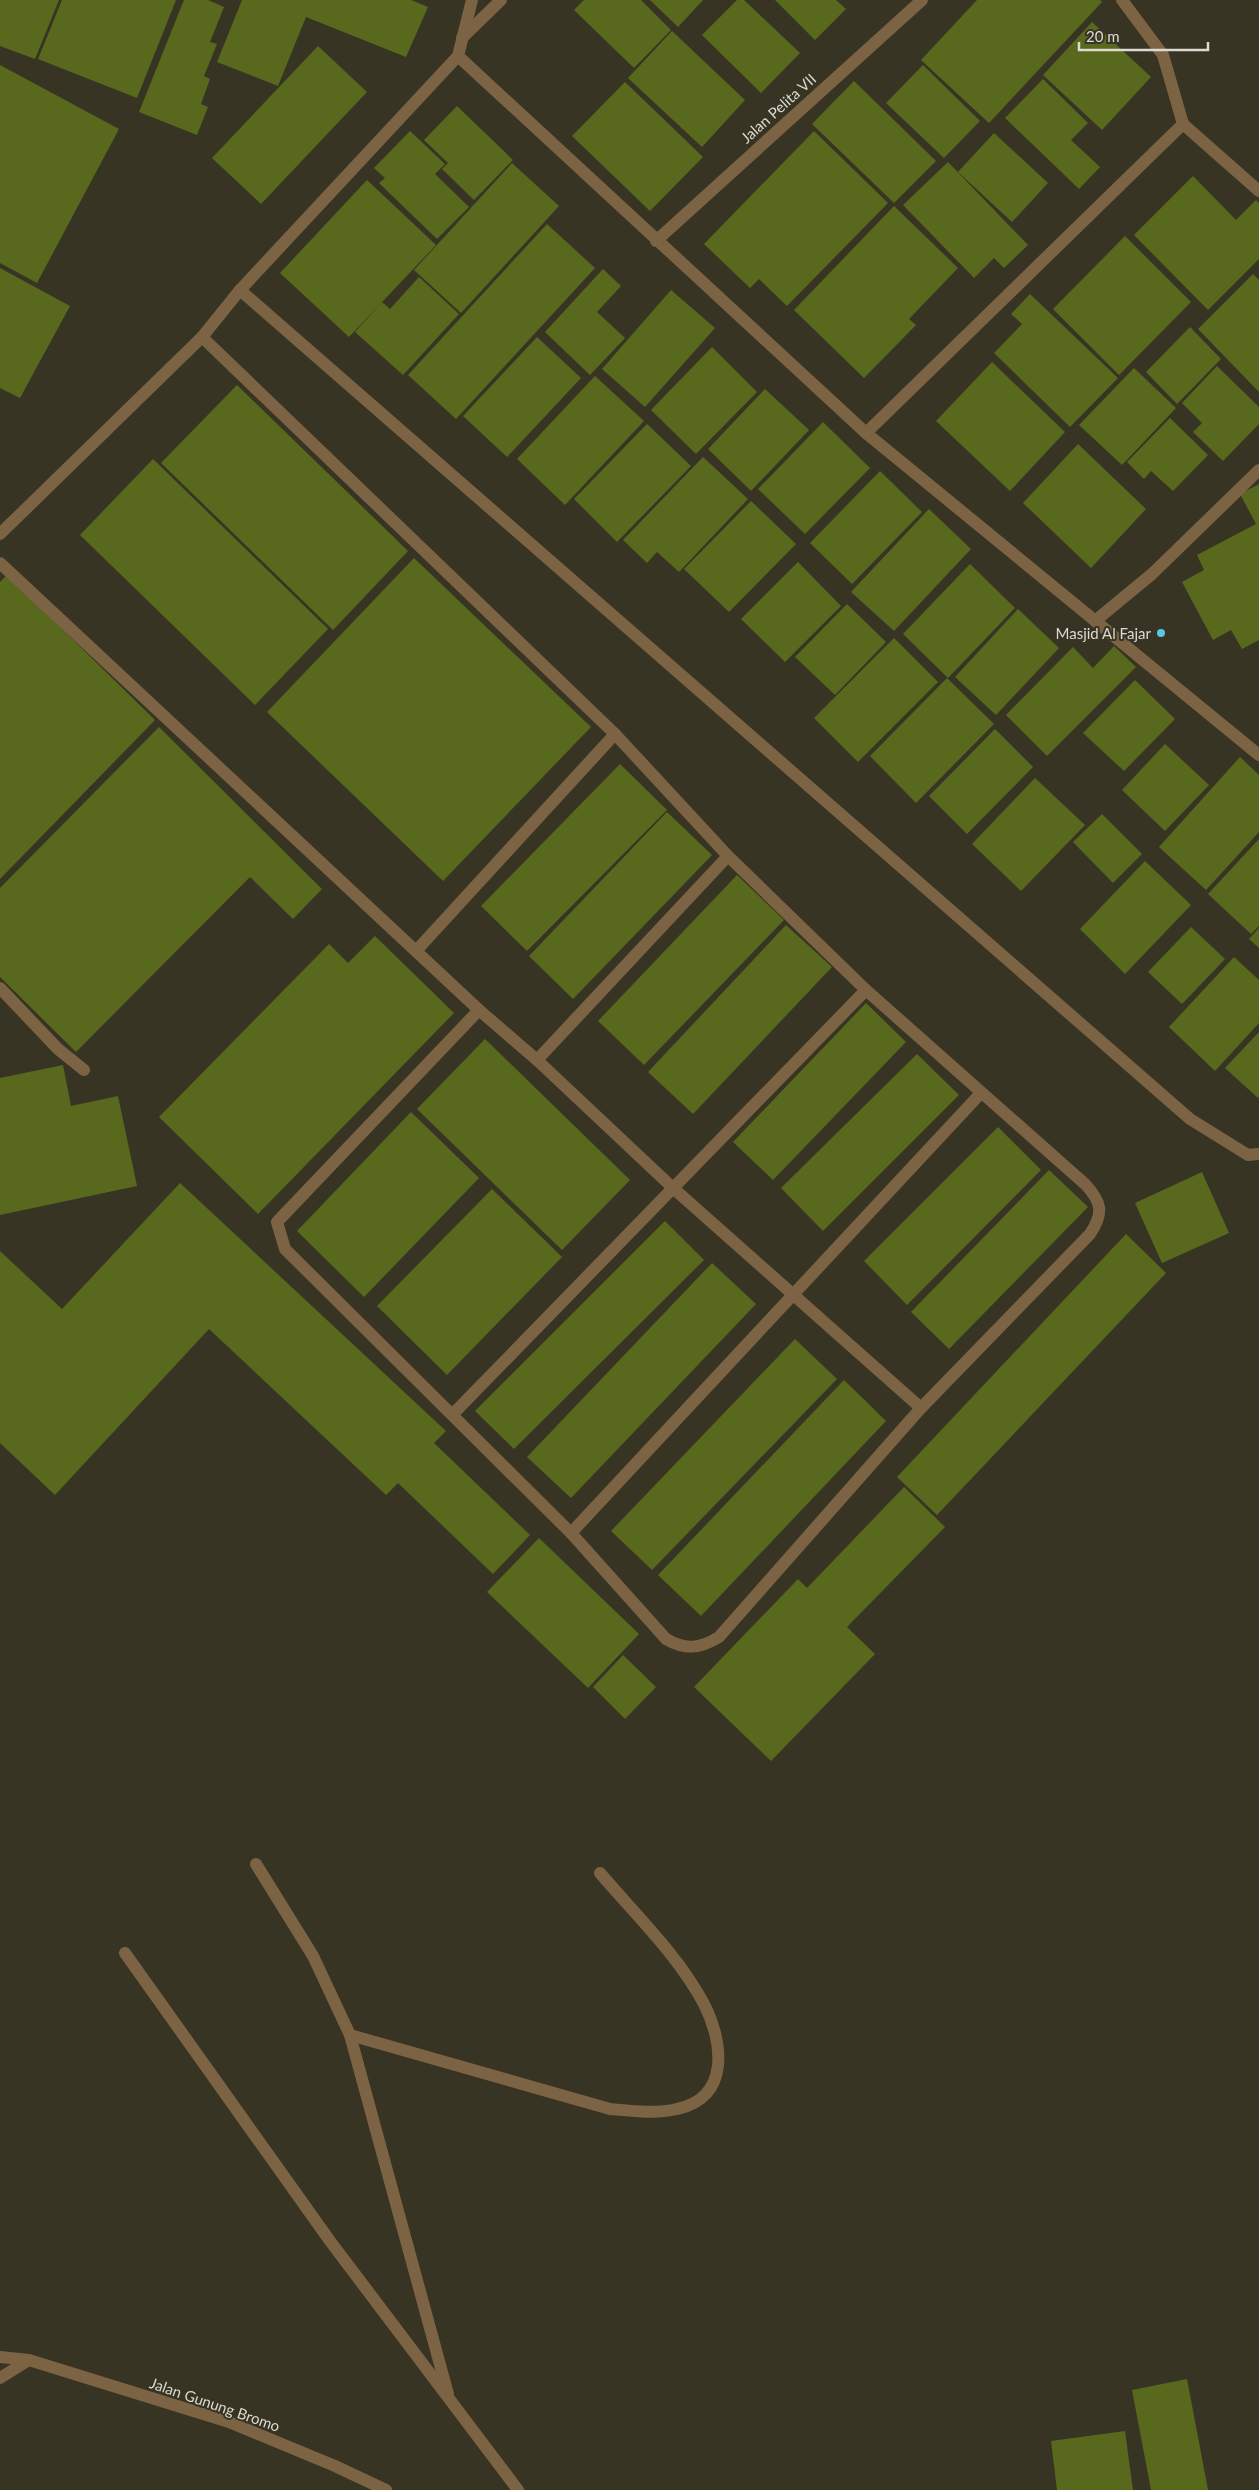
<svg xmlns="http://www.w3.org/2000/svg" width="1259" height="2490" font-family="Lato,sans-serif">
<rect width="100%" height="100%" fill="#373424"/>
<!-- building -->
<g fill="#58691d">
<polygon points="0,0 59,0 35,59 0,46"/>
<polygon points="62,0 176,0 137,98 38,59"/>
<polygon points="184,0 208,0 224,7 210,42 217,44 204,76 210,79 201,104 208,107 197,135 139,112"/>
<polygon points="242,0 411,0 428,7 406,57 306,17 278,86 217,62"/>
<polygon points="584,0 641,0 671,30 634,68 574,10"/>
<polygon points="650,0 703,0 678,27"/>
<polygon points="737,0 744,0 800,53 761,93 702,35"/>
<polygon points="775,0 836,0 846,9 815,40"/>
<polygon points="977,0 1100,0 1102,2 989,123 921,60"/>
<polygon points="1092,22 1151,77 1102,130 1043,75"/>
<polygon points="672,31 745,100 702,147 628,78"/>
<polygon points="318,46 367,92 261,204 212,158"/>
<polygon points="0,65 119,129 37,283 0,263"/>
<polygon points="923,65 980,121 944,158 886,103"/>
<polygon points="1043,79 1088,123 1071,140 1100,167 1079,189 1005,118"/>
<polygon points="854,81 936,161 894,203 812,124"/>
<polygon points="625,82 703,157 650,211 572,136"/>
<polygon points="457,106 513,160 474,200 442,169 448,163 424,140"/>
<polygon points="410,131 445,164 435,174 469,207 437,239 379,183 385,178 374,168"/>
<polygon points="814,131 888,203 787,306 759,279 750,288 704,244"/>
<polygon points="994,133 1048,183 1012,222 958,172"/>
<polygon points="948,162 1028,245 1004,268 994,258 974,278 903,205"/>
<polygon points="512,163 559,206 461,313 414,270"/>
<polygon points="1193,176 1236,220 1256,200 1259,203 1259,259 1208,310 1134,235"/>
<polygon points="367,180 436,245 349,337 280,273"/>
<polygon points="894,206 958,268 909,319 916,325 864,378 794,310"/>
<polygon points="547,224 595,268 456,419 408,375"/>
<polygon points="1125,236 1191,302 1119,375 1053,309"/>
<polygon points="0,268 70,306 20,398 0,388"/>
<polygon points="603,269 621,286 597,312 625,338 590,375 545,332"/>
<polygon points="1253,274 1259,280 1259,392 1198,329"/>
<polygon points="419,277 459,314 403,375 355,332 382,302 390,309"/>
<polygon points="671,290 715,328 645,407 602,369"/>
<polygon points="1030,294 1118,378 1070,427 994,353 1022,324 1011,314"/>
<polygon points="1190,327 1221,359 1177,404 1146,372"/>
<polygon points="537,337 581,378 507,457 463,416"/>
<polygon points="712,347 757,392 696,454 651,410"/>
<polygon points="992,362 1065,432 1010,491 936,421"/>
<polygon points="1217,366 1259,407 1259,424 1223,461 1193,432 1202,423 1182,403"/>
<polygon points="1134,368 1176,408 1122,465 1079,425"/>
<polygon points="595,376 644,421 565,505 517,459"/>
<polygon points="237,385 408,551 333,630 161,463"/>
<polygon points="765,389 809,430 751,491 708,449"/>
<polygon points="1170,418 1208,455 1173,491 1151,471 1144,479 1127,462"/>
<polygon points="823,422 870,468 805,534 758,489"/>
<polygon points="647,424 691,466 617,542 574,499"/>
<polygon points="1078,444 1146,509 1091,568 1023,503"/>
<polygon points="703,457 748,499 679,572 657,552 647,563 623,540"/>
<polygon points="153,459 328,629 255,705 80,535"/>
<polygon points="880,471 922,512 852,584 810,543"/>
<polygon points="1259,484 1259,640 1242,649 1231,630 1213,640 1182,582 1204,570 1197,555 1256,524 1240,494"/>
<polygon points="751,501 796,544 729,612 684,569"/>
<polygon points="929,509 971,549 894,631 851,592"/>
<polygon points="414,558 591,727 443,881 267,712"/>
<polygon points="798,562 841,606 785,662 741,619"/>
<polygon points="970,564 1015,608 948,678 903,634"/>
<polygon points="7,575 155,720 0,879 0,582"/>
<polygon points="847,604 886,642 835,695 795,657"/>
<polygon points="1018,609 1059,648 996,715 955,677"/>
<polygon points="894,638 938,682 858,762 814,718"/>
<polygon points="1114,646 1136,667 1047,756 1006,715 1073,647 1093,668"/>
<polygon points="947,678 994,724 916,803 870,756"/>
<polygon points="1135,680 1175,719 1124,771 1083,733"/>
<polygon points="159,727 322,889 293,919 250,877 76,1052 0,977 0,888"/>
<polygon points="995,729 1033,767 967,834 929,796"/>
<polygon points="1165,744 1209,785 1165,831 1122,790"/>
<polygon points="1240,757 1259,775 1259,832 1206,890 1159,847"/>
<polygon points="620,764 667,810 527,951 481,906"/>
<polygon points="1035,778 1085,825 1021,891 972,844"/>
<polygon points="667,812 712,855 573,999 529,956"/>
<polygon points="1102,814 1142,854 1113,883 1073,842"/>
<polygon points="1259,839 1259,926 1251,934 1208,894"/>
<polygon points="1145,861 1191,905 1125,974 1080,929"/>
<polygon points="737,875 784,920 644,1065 598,1021"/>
<polygon points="786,925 832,967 693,1114 648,1072"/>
<polygon points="1191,927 1225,959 1182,1004 1148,972"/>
<polygon points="1259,928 1259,948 1249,939"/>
<polygon points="375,936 454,1013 258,1214 159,1117 329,944 348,963"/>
<polygon points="1234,957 1259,980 1259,1023 1215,1071 1169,1027"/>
<polygon points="866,1003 906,1042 773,1180 733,1142"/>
<polygon points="1259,1032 1259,1096 1258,1098 1225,1068"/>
<polygon points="485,1039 630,1180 562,1250 417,1109"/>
<polygon points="917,1054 959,1095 823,1231 781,1188"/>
<polygon points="63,1065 71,1106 118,1096 137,1186 0,1215 0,1078"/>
<polygon points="411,1112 479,1178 364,1297 297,1231"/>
<polygon points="998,1127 1041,1170 907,1305 864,1261"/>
<polygon points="1049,1170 1088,1207 949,1349 911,1312"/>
<polygon points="1202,1172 1229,1233 1162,1263 1135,1203"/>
<polygon points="180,1183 446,1431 434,1443 530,1535 493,1574 398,1483 386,1495 209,1329 55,1495 0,1443 0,1251 62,1309"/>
<polygon points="492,1189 562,1257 447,1375 377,1306"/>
<polygon points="665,1221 704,1260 514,1449 475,1411"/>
<polygon points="1126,1234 1166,1273 937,1515 897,1477"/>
<polygon points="712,1263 756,1304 571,1498 527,1457"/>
<polygon points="795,1339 837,1379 652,1570 611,1531"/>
<polygon points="844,1380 886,1421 701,1616 658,1575"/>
<polygon points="904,1487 945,1527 847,1627 875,1654 771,1761 694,1687 798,1579 807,1588"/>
<polygon points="539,1538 639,1634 588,1688 487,1592"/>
<polygon points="623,1655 656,1687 625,1719 593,1687"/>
<polygon points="1187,2379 1208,2490 1151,2490 1132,2390"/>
<polygon points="1125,2431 1133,2490 1057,2490 1051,2441"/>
</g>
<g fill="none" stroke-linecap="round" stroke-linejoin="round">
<!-- lane -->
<g stroke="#7c6343" stroke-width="12">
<polyline points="462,38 501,0"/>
<polyline points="458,56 866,433 1259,755"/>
<polyline points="1183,124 1259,191"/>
<polyline points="656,241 922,0"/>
<polyline points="240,290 1190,1119 1248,1155 1259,1154"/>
<path d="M202,337L615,734L728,856L866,990L1085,1184C1102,1202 1104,1213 1090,1234L921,1408L719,1637C700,1649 685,1650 666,1639L571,1533L285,1249L277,1222L479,1010"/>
<polyline points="866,433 1183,124 1163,55 1122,0"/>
<polyline points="0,534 202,337 240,290 458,56 472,0"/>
<polyline points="0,563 479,1010 537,1060 673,1188 921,1408"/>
<polyline points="1095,621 1152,574 1259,470"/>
<polyline points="416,951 615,734"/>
<polyline points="0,988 58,1049 84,1070"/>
<polyline points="537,1060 728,856"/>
<polyline points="453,1414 866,990"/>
<polyline points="571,1533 981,1093"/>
<polyline points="256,1864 313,1956 350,2035 448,2394"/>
<polyline points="125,1953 330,2241 518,2490"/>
<path d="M350,2035L610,2109C632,2111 655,2114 677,2109C731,2098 723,2041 704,2004C678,1955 635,1914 600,1873"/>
<polyline points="0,2357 29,2360 229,2422 335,2466 386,2490"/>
<polyline points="0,2378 29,2360"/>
</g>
</g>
<!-- markers -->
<circle fill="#59c8e4" stroke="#373424" stroke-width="2" cx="1161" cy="633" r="5"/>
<g text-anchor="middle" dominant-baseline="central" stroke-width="4" stroke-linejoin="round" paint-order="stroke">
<!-- street labels -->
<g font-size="15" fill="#dcdad1" stroke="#373424">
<text transform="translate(778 108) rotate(-42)">Jalan Pelita VII</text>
<text transform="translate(215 2404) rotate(19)">Jalan Gunung Bromo</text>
</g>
<!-- poi labels -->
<g font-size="15" fill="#dcdad1" stroke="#373424" text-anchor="end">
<text x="1151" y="633">Masjid Al Fajar</text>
</g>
</g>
<!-- scale -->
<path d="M1079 42v8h129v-8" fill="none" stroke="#dcdad1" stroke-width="2.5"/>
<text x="1086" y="42" font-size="15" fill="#dcdad1" stroke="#373424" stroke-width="4" paint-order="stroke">20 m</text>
</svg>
